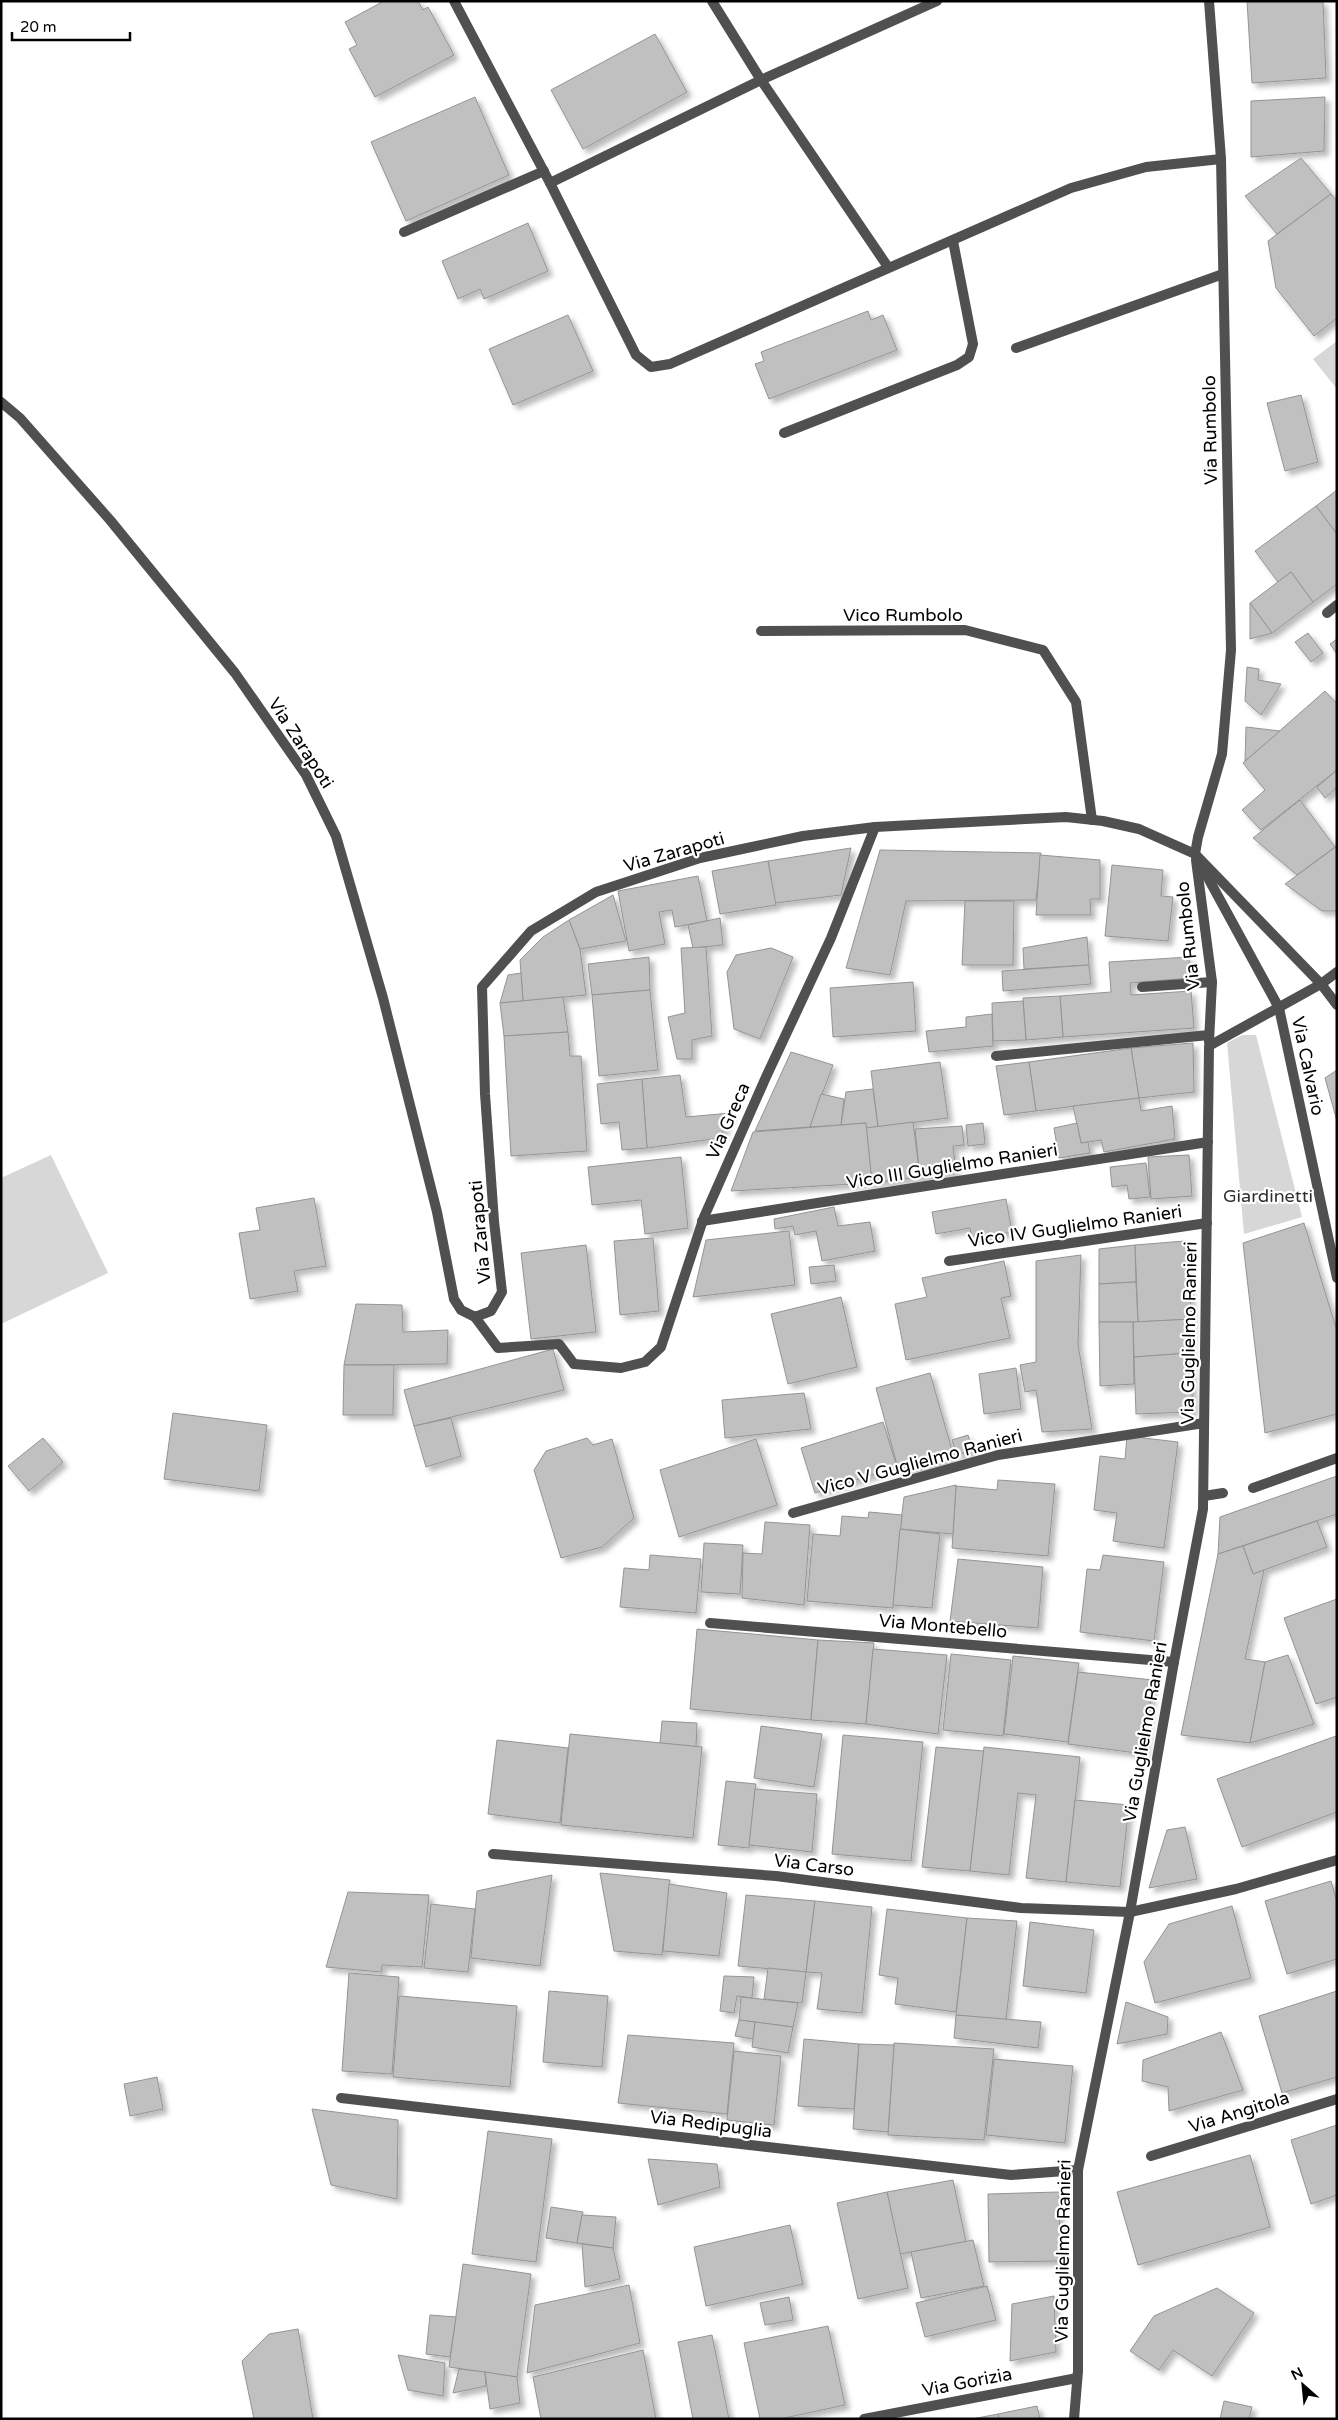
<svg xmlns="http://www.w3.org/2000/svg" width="1338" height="2420" font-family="'Varela Round',sans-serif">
<defs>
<filter id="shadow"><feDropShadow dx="4.5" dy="4.5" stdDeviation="2.5" flood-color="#0004"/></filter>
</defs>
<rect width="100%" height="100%" fill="#fff"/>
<!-- green -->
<g fill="#d7d7d7">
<polygon points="1337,341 1337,389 1313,359"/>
<polygon points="1242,1035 1256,1035 1302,1217 1244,1234 1227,1043"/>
<polygon points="51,1155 108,1273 1,1324 1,1178"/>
</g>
<!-- building -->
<g fill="#c0c0c0" stroke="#949494" filter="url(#shadow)">
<polygon points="384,1 418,1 423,10 428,7 454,55 375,97 349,49 357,45 345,22"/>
<polygon points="1247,1 1323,1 1326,78 1252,83"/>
<polygon points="655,34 687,92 583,149 551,90"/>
<polygon points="475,97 509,175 406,221 371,142"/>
<polygon points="1325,97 1324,151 1251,157 1251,101"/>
<polygon points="1301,158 1331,194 1277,234 1245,196"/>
<polygon points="1331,194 1337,201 1337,318 1314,336 1276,288 1268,241"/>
<polygon points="528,223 548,271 484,299 480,289 458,299 442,261"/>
<polygon points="868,311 871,320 883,315 897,350 769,399 755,364 764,361 761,352"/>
<polygon points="568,315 593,371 513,405 489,349"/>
<polygon points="1301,395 1318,462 1285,471 1267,403"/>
<polygon points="1337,490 1337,534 1316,506"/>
<polygon points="1316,506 1337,534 1337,584 1313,602 1291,572 1278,582 1255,551"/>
<polygon points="1291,572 1313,602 1272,633 1250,603"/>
<polygon points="1250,603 1272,633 1250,639"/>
<polygon points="1308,633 1323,653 1311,662 1295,642"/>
<polygon points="1337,639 1337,654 1330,644"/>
<polygon points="1247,667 1259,669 1258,680 1281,684 1261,715 1245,701"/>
<polygon points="1325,691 1337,704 1337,770 1261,830 1242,810 1265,790 1243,763"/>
<polygon points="1246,727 1280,731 1245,761"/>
<polygon points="1337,770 1337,787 1325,798 1317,787"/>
<polygon points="1300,800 1335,847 1297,875 1253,838"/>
<polygon points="1337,846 1337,911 1322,911 1285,884"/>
<polygon points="851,848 841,895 775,903 768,861"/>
<polygon points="880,850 1041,853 1036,900 906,901 890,975 846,968"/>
<polygon points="1040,855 1100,860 1100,899 1090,899 1091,915 1036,915"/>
<polygon points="768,861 776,905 720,914 712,871"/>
<polygon points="1112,865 1163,870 1161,896 1173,897 1168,941 1105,936"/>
<polygon points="698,876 707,921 675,927 672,910 659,912 665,944 629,951 618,891"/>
<polygon points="613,895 626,941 580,949 569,920"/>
<polygon points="965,901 1014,901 1013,965 962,965"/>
<polygon points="720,918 723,945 693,948 688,925"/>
<polygon points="569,920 580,949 586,995 523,1001 520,960 543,937"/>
<polygon points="1087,937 1089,965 1024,969 1023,948"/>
<polygon points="706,947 712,1036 692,1040 692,1059 677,1059 668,1017 685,1013 681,948"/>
<polygon points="771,948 793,957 760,1039 734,1029 727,972 736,955"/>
<polygon points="649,957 650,990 592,995 588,964"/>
<polygon points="1189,957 1190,978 1130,983 1131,995 1191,991 1194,1028 1063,1037 1060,996 1111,992 1109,962"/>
<polygon points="1089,965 1091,984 1003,991 1002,971"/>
<polygon points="521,973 523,1001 500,1003 508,975"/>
<polygon points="913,982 916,1031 833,1037 830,988"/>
<polygon points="650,990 658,1070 599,1076 592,995"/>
<polygon points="1060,996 1063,1037 1026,1040 1023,998"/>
<polygon points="563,997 568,1032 504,1036 500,1003"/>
<polygon points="1023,1001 1026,1040 993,1041 992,1003"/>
<polygon points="992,1014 993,1046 929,1052 926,1031 966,1027 966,1017"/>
<polygon points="568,1032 570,1056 581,1056 587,1151 511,1156 504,1036"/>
<polygon points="1193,1043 1194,1092 1139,1098 1131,1048"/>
<polygon points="1131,1048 1139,1098 1036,1111 1029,1062"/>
<polygon points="791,1052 833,1065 810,1127 755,1131"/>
<polygon points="940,1062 948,1118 878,1127 871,1071"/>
<polygon points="1029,1062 1036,1111 1004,1115 996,1066"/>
<polygon points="1337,1070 1337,1121 1325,1078"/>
<polygon points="680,1075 686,1117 731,1113 720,1138 647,1148 642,1079"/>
<polygon points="642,1079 647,1148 622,1150 619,1122 601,1124 597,1084"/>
<polygon points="873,1089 878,1127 866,1128 866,1123 841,1125 846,1092"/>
<polygon points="821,1094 844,1099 841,1125 810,1127"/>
<polygon points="1139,1098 1141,1111 1172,1106 1175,1139 1104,1152 1101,1140 1081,1143 1073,1106"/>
<polygon points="913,1122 920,1177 872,1183 866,1128"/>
<polygon points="866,1123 872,1183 731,1191 753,1132"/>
<polygon points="983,1123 985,1144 968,1146 966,1125"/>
<polygon points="1077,1123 1081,1143 1088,1142 1090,1153 1059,1158 1054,1128"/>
<polygon points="962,1126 964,1145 953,1146 956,1171 920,1177 915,1129"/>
<polygon points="1189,1155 1192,1196 1151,1199 1148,1157"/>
<polygon points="681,1157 688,1228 645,1234 641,1200 592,1205 588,1167"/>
<polygon points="1146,1163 1150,1197 1129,1199 1127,1185 1112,1187 1110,1167"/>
<polygon points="314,1198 326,1266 294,1271 298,1291 250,1299 239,1233 260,1230 256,1208"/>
<polygon points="1006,1199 1012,1232 972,1239 970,1228 936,1234 932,1212"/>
<polygon points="834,1207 838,1226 870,1222 875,1251 822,1261 816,1231 795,1235 793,1226 775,1229 774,1219"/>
<polygon points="1304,1223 1337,1331 1337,1414 1265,1433 1243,1243"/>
<polygon points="789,1231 795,1285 693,1297 706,1240"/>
<polygon points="653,1238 659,1311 620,1315 614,1241"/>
<polygon points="1185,1241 1192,1319 1138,1322 1135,1245"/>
<polygon points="586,1245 596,1332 531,1339 521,1253"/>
<polygon points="1135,1245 1136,1282 1099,1284 1099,1249"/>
<polygon points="1081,1255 1078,1344 1092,1429 1042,1432 1036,1390 1025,1392 1020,1365 1036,1362 1036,1261"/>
<polygon points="1004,1261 1011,1296 1001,1298 1010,1338 906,1360 895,1304 927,1297 922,1278"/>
<polygon points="834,1265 836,1281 811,1284 809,1267"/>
<polygon points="1136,1282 1138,1322 1099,1322 1099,1284"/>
<polygon points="841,1297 857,1367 788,1384 771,1314"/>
<polygon points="356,1304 402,1305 403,1332 448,1330 447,1364 344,1365"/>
<polygon points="1192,1319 1190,1353 1134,1357 1133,1322"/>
<polygon points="1099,1322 1133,1322 1134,1384 1100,1386"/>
<polygon points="553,1349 564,1390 414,1426 404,1390"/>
<polygon points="1190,1353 1193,1412 1136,1414 1134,1357"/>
<polygon points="344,1365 394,1365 393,1415 343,1415"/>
<polygon points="1016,1368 1021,1409 984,1414 979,1374"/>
<polygon points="930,1373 954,1457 899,1472 876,1388"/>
<polygon points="804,1393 811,1429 725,1438 722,1400"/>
<polygon points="173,1413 267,1425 259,1491 164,1479"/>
<polygon points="451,1418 461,1456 426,1467 414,1426"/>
<polygon points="883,1422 897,1467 815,1493 801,1448"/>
<polygon points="968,1435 973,1450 957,1455 952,1440"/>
<polygon points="1127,1436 1178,1442 1164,1548 1113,1541 1117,1513 1094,1510 1100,1456 1125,1459"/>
<polygon points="43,1438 63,1462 29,1491 8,1466"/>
<polygon points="587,1438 593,1445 612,1439 634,1518 602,1547 561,1558 534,1470 546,1451"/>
<polygon points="756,1439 777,1505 679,1537 660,1470"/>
<polygon points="1337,1476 1337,1514 1218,1554 1220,1517"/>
<polygon points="998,1480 1055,1484 1048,1556 952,1548 956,1486 997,1490"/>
<polygon points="956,1485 953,1534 900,1529 904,1497"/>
<polygon points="869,1512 902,1515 893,1608 807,1601 813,1534 840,1536 842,1516 868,1518"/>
<polygon points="1317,1521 1327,1547 1253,1574 1243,1546"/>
<polygon points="765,1522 810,1525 804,1605 742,1598 743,1553 762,1554"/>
<polygon points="900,1529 940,1534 932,1608 893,1605"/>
<polygon points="704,1543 743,1545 740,1594 701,1592"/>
<polygon points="1243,1546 1253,1574 1264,1570 1245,1659 1265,1662 1250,1743 1181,1735 1218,1554"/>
<polygon points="650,1555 701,1559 696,1613 620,1607 624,1568 649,1570"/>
<polygon points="1103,1555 1164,1562 1154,1641 1080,1632 1087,1569 1100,1570"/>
<polygon points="958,1559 1043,1567 1038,1628 950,1621"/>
<polygon points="1337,1599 1337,1697 1316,1704 1284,1618"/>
<polygon points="697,1629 818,1640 811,1720 690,1709"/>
<polygon points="818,1640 874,1643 866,1724 811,1720"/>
<polygon points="873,1649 947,1655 938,1734 866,1724"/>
<polygon points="951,1654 1011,1660 1003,1736 943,1730"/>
<polygon points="1288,1655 1314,1724 1250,1743 1265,1662"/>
<polygon points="1013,1656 1079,1663 1068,1742 1004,1734"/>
<polygon points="1078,1672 1153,1680 1144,1754 1068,1744"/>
<polygon points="662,1721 697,1723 696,1747 660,1743"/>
<polygon points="761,1726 822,1734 814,1787 754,1778"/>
<polygon points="570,1734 702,1747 693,1838 561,1825"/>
<polygon points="843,1735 923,1742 911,1861 832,1854"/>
<polygon points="1336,1736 1337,1812 1242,1847 1217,1779"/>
<polygon points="497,1740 568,1748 560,1823 488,1814"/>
<polygon points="936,1747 984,1751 970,1871 922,1867"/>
<polygon points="984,1747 1080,1757 1066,1882 1026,1878 1036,1795 1018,1793 1009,1875 970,1871"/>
<polygon points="726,1781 756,1784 749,1848 718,1845"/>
<polygon points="755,1789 817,1794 812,1852 749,1845"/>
<polygon points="1075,1800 1129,1805 1120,1887 1066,1882"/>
<polygon points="1185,1827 1197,1879 1149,1888 1167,1830"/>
<polygon points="600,1873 670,1880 662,1955 614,1951"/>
<polygon points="552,1875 540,1966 471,1958 477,1891"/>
<polygon points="1331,1881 1337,1902 1337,1959 1287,1974 1265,1901"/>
<polygon points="669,1884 727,1893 719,1956 663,1951"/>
<polygon points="348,1892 429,1895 422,1967 382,1965 381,1972 326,1967"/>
<polygon points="746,1895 815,1901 806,1972 738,1966"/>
<polygon points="815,1901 872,1907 862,2013 817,2009 822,1973 806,1972"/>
<polygon points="431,1904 475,1909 468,1972 424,1968"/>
<polygon points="1232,1906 1251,1978 1155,2003 1144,1962 1169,1924"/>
<polygon points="887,1909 967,1918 956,2012 895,2004 898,1978 879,1975"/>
<polygon points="967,1918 1017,1921 1006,2020 956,2015"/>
<polygon points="1030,1922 1094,1930 1086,1993 1023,1986"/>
<polygon points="768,1968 806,1972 802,2003 764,1999"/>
<polygon points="349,1973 399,1977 392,2074 342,2071"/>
<polygon points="724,1976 754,1977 752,1998 737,1996 734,2013 720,2011"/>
<polygon points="549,1991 608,1996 602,2067 543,2062"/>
<polygon points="1337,1991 1337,2077 1282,2093 1259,2016"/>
<polygon points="399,1996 517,2006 510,2087 393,2077"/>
<polygon points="741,1997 798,2003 793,2027 739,2020"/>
<polygon points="1126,2002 1168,2017 1167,2034 1117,2044"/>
<polygon points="956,2015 1041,2022 1038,2048 954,2038"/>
<polygon points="739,2020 755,2022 753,2039 735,2036"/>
<polygon points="755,2022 793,2027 788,2053 752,2047"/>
<polygon points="1221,2032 1243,2090 1169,2111 1168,2087 1142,2081 1143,2060"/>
<polygon points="628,2035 734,2043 727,2114 618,2103"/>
<polygon points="804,2039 859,2044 854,2109 798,2106"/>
<polygon points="894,2043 994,2049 984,2140 888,2135"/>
<polygon points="859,2044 894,2045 888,2132 853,2129"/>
<polygon points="734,2051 781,2056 774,2125 727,2120"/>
<polygon points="994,2059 1073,2066 1065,2143 986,2135"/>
<polygon points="157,2077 163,2109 130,2116 124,2084"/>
<polygon points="312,2109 398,2120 397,2199 331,2185"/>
<polygon points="1337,2125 1337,2195 1311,2204 1291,2140"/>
<polygon points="488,2131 552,2139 536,2262 472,2254"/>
<polygon points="1250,2155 1270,2227 1138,2265 1117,2192"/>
<polygon points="648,2159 717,2164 720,2187 658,2205"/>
<polygon points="953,2180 966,2242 900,2254 887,2192"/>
<polygon points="887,2192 908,2288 858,2299 837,2203"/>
<polygon points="1059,2192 1060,2261 989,2262 988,2194"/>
<polygon points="551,2207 583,2212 577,2243 546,2238"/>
<polygon points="582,2215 616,2217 613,2248 577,2243"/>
<polygon points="790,2225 803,2284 706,2306 694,2247"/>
<polygon points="973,2240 984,2286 921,2298 911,2252"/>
<polygon points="582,2244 613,2248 620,2279 585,2287"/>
<polygon points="463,2264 531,2274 517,2377 449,2367"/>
<polygon points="629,2285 640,2343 527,2373 535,2305"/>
<polygon points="987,2286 996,2320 925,2337 916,2303"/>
<polygon points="1217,2288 1254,2313 1212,2376 1173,2350 1159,2370 1130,2351 1154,2316"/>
<polygon points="1054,2296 1056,2352 1010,2361 1012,2304"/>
<polygon points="789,2297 793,2320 765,2325 760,2303"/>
<polygon points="430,2315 456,2317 450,2357 426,2354"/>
<polygon points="828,2326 845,2405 780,2419 760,2419 744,2343"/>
<polygon points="298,2329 313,2419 254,2419 242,2361 269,2334"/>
<polygon points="712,2335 729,2419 693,2419 678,2342"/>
<polygon points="643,2350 656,2419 541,2419 533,2377"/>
<polygon points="398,2355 445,2363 443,2396 408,2390"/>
<polygon points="459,2369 485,2372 486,2386 453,2393"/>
<polygon points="485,2372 517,2377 520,2403 490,2409"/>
<polygon points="1224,2401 1252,2407 1249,2419 1220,2419"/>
<polygon points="1037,2406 1040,2419 999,2419 998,2414"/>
<polygon points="998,2414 999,2419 972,2419"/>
</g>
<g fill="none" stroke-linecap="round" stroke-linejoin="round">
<!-- pedestrian -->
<g stroke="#505050" stroke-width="10">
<polyline points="475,1317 498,1348 559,1344 574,1364"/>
<polyline points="1253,1488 1337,1458"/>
<polyline points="1204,1496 1223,1493"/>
</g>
<!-- minor -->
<g stroke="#505050" stroke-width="10">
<polyline points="454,1 550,183 636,355 651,367 670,364 1071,188 1146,167 1221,159"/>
<polyline points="712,1 761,80 888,267"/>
<polyline points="1209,1 1221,159 1231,650 1222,754 1198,837 1195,854 1279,1008 1337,1278"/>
<polyline points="550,183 761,80 937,1"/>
<polyline points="404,232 544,171"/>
<polyline points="1016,348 1223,274"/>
<polyline points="1,402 20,418 110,520 235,673 306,775 336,836 383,998 437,1212 454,1299 461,1310 475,1317 491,1311 502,1292 494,1221 485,1094 482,987 531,931 596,892 700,858 803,836 875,827 1066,817 1103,821 1139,829 1195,854 1321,984 1337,1005"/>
<polyline points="784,433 957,365 969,357 973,344 953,241"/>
<polyline points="1327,613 1337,605"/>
<polyline points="761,631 965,630 1043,650 1076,702 1092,820"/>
<polyline points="1196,860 1212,982 1209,1042"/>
<polyline points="1142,987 1212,982"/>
<polyline points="996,1056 1209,1035"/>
<polyline points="702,1221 1208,1142"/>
<polyline points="949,1261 1207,1223"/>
<polyline points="574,1364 621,1368 645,1362 661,1347 704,1217 766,1077 831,938 875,827"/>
<polyline points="793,1513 998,1455 1204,1423"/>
<polyline points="710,1623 1174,1662"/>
<polyline points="493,1854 776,1876 1021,1908 1130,1912 1236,1889 1337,1860"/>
<polyline points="341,2098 1011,2175 1078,2170"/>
<polyline points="1151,2156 1337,2099"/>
<polyline points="864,2419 1077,2378"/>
</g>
<!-- tertiary -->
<polyline stroke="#505050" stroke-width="10" points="1074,2419 1078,2371 1078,2170 1130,1912 1174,1662 1203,1509 1209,1046 1321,984 1337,972"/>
</g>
<g text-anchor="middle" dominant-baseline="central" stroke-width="4.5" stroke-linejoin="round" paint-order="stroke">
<!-- street labels -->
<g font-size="18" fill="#000" stroke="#fff">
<text transform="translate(1210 430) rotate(-91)">Via Rumbolo</text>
<text x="903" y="615">Vico Rumbolo</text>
<text transform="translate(301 743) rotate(57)">Via Zarapoti</text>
<text transform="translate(674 852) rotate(-16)">Via Zarapoti</text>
<text transform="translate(1188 936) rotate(-96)">Via Rumbolo</text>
<text transform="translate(1308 1066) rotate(78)">Via Calvario</text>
<text transform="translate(728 1121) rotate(-66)">Via Greca</text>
<text transform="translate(952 1166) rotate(-9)">Vico III Guglielmo Ranieri</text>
<text transform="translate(1075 1226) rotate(-8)">Vico IV Guglielmo Ranieri</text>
<text transform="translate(480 1232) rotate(-95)">Via Zarapoti</text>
<text transform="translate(1189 1333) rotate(-89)">Via Guglielmo Ranieri</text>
<text transform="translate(920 1462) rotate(-15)">Vico V Guglielmo Ranieri</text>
<text transform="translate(943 1626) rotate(5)">Via Montebello</text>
<text transform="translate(1145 1732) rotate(-80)">Via Guglielmo Ranieri</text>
<text transform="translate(814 1865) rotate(7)">Via Carso</text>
<text transform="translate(1239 2112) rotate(-17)">Via Angitola</text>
<text transform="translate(711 2124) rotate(7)">Via Redipuglia</text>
<text transform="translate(1063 2251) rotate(-89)">Via Guglielmo Ranieri</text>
<text transform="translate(967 2382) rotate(-11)">Via Gorizia</text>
</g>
<!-- park labels -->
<g font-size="18" fill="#2e2e2e" stroke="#fff">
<text x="1268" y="1196">Giardinetti</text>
</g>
</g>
<!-- border -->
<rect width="1338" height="2420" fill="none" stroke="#000000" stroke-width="5"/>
<!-- north arrow -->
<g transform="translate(1303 2385) rotate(333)" stroke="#ffffff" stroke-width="4" paint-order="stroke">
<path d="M0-4L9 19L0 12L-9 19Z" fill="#000000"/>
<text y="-8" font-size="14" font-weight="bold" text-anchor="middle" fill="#000000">N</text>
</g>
<!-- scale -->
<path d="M12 32v8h118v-8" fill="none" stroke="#000000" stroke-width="2.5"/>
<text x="20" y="32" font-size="15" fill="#000000" stroke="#ffffff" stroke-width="4" paint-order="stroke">20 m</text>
</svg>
